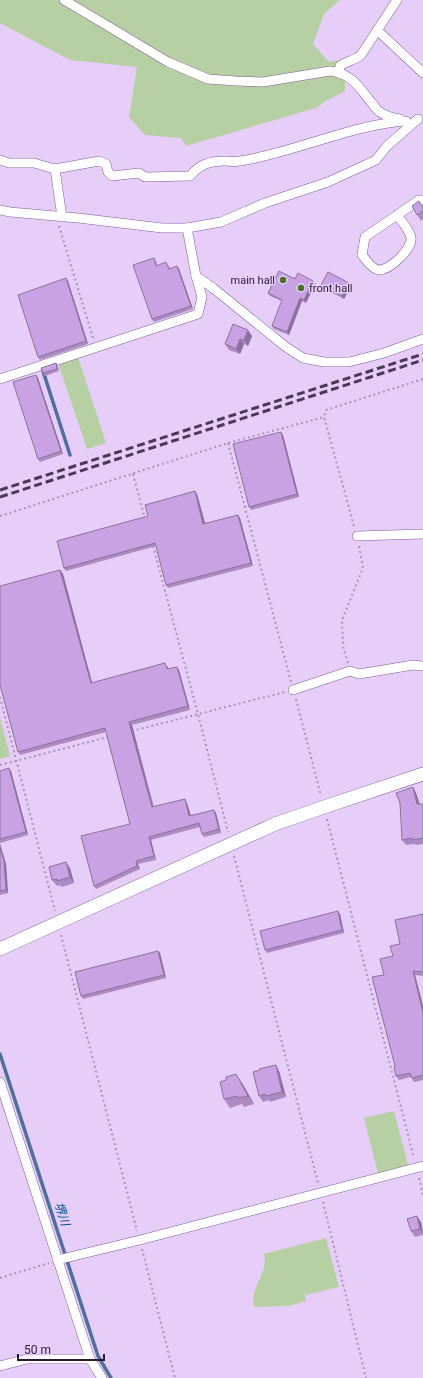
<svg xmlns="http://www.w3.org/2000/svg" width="423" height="1378" font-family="Roboto,'Noto Sans JP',sans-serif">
<rect width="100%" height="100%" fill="#e7cef9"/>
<!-- green -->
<g fill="#b7d0a3">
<polygon points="0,0 340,0 324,14 313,44 329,62 338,60 345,68 345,91 324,102 316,108 186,146 181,138 145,135 129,117 137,67 70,60 0,23"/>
<polygon points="78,357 106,443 87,449 58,363"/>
<polygon points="0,718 10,756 0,759"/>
<polygon points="394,1111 408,1165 378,1173 364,1118"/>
<path d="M326,1238L339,1287L306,1295L304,1287L306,1301L288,1306L254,1307C249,1288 269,1274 264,1254Z"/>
</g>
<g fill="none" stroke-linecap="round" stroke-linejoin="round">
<!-- stream -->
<g stroke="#516f9d" stroke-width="3.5">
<polyline points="43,371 70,455"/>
<polyline points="0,1054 98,1356 111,1378"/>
</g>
<defs>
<g id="street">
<path d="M64,0L168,62L208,79L236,81L263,82L330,71C352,74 358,86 371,102C374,105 376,110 380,112C386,116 393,118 400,119"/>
<polyline points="377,30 423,73"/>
<path d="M339,72L340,66C347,61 355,60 361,55L397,0"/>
<path d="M0,160L9,163H34L55,169L99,161L106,164L108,172L112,176L139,173L145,177L190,176C200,164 210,161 225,161C230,161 235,162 240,161C297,152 349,125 406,121"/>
<polyline points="55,169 62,217"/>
<polyline points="0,210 10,212 78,218 162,228 187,228"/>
<path d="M397,215C401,221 409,229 411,237C413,249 389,271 378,270C371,268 366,260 362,255L365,237L419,200H423"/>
<polyline points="196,276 213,288 286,347 303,358 324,362 349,362 384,353 423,339"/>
<polyline points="0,379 198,314 202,297 196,276 187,228 221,222 265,203 328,182 376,160 387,146 418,119"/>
<polyline points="357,536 423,534"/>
<polyline points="293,690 350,671 359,674 413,665 423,666"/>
<polyline points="0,1082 90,1359 102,1378"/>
<polyline points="57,1260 140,1240 423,1166"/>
<polyline points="0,1366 27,1359 90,1359"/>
</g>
<polyline id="secondary" points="0,949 275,824 324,807 423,774"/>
</defs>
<!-- street casing -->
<use href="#street" stroke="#825b9b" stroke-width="10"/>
<!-- secondary casing -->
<use href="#secondary" stroke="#825b9b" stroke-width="14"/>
<!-- path -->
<g stroke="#a993b9" stroke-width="2" stroke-dasharray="2 3" stroke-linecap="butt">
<polyline points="59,226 93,338"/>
<polyline points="228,443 291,682"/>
<polyline points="133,474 145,519"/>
<polyline points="0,516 228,443 324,417"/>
<polyline points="354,526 324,417 326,410 423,379"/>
<polyline points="153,546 198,714 228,832"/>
<polyline points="348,663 343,646 342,620 363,568 359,546"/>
<polyline points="0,697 55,911"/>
<polyline points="296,699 321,796"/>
<polyline points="132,731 285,692"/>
<polyline points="0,765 108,737"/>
<polyline points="327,819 414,1158"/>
<polyline points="234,856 318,1183"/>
<polyline points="61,935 137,1231"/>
<polyline points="419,1178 423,1195"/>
<polyline points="323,1202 366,1378"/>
<polyline points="142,1249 175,1378"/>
<polyline points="0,1278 49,1263"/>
</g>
<!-- street -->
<use href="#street" stroke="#fff" stroke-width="9"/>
<!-- secondary -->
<use href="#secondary" stroke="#fff" stroke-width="13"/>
<!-- rail -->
<g stroke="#4b3956" stroke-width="3" stroke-dasharray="8 4" stroke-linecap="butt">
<polyline points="0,490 423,354"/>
<polyline points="0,497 423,360"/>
</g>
</g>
<!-- wall -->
<g fill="#ac8bc2">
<polygon points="412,206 423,208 423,219 421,221"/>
<polygon points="154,258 156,261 157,265 168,265 170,269 177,266 179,269 193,309 154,322 152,319"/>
<polygon points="66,278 68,281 88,344 40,360 38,357"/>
<polygon points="295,279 313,281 315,284 306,303 302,301 289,335 274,329 272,326 282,301 270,296 268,293"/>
<polygon points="349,283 351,286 344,299 323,288 321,285"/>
<polygon points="233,324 252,336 248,346 244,344 240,354 229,350 225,344"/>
<polygon points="56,363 58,366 59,371 45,376 43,373"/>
<polygon points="36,375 38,378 63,454 40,462 38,459"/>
<polygon points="283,435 299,497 251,510 249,507"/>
<polygon points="197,494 205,523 240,518 253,566 168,588 166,585 156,546 66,571 64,568 148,516"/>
<polygon points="60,570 63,574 92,683 168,666 168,669 177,667 179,670 190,710 132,725 154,807 187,803 191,816 216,813 221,833 204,837 202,834 200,827 151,840 156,860 138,864 140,869 96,889 94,886 130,824 106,732 20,755 18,752"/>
<polygon points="0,771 11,771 28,835 0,843"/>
<polygon points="413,787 416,793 420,804 423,804 423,844 416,845 415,844 406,845 402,840"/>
<polygon points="0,844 6,864 8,893 0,895"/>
<polygon points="70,868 74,883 62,887 60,885 57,886 52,880"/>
<polygon points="340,914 344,933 267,953 265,950"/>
<polygon points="423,914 423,976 415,975 423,1006 423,1080 414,1082 411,1077 399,1080 396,1076 384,975 393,956 400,944"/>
<polygon points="158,951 160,953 166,978 83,999 81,996"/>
<polygon points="260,1070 279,1071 286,1097 270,1102 269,1100 263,1102 259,1096"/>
<polygon points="242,1083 254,1104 244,1107 242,1104 230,1108 224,1099"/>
<polygon points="421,1222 423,1232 423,1235 415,1237 411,1231"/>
</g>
<!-- shaded-wall -->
<g fill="#8c719e">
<polygon points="177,266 179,269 193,309 191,306"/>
<polygon points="66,278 68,281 88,344 86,341"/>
<polygon points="313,281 315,284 306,303 304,300"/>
<polygon points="349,283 351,286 344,299 342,296"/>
<polygon points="300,298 302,301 289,335 287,332"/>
<polygon points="248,330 252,336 248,346 244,340"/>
<polygon points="240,339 244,344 240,354 236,349"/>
<polygon points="36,375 38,378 63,454 61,451"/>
<polygon points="281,432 283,435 299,497 297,494"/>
<polygon points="195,491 197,494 206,527 203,524"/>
<polygon points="238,515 240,518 253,566 251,563"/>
<polygon points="60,570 63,574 93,686 91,683"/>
<polygon points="177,667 179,670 190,710 188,706"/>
<polygon points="129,722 132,725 154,811 152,807"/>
<polygon points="9,768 11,771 28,835 26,832"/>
<polygon points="413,787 416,793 421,810 417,804"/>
<polygon points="185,799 187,803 192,820 189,816"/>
<polygon points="214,810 216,813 221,833 219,829"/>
<polygon points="149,837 151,840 156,860 154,856"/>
<polygon points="0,844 6,864 8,893 6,890 0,848"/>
<polygon points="136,861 138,864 140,869 137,866"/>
<polygon points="66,862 70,868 74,883 70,877"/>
<polygon points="338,911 340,914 344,933 342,930"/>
<polygon points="158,951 160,953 166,978 164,975"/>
<polygon points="413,971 415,975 423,1006 423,1013"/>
<polygon points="276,1065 279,1071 286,1097 282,1092"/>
<polygon points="236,1074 242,1083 254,1104 248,1096"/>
<polygon points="417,1216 421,1222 423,1233 420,1229"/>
</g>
<!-- building -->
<g fill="#c8a2e2" stroke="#8c719e">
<polygon points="419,201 423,208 423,211 417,215 412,206"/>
<polygon points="154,258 156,266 166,262 169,269 177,266 191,306 152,319 133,265"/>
<polygon points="279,271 295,279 298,273 313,281 304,300 300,298 287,332 272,326 282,300 268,293"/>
<polygon points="328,272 349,283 342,296 321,285"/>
<polygon points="66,278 86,341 38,357 18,295"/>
<polygon points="233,324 248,330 244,340 240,339 236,349 225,344"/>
<polygon points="56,363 57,369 43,373 41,368"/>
<polygon points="36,375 61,451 38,459 13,382"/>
<polygon points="281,432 297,494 249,507 233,444"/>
<polygon points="195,491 203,524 238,515 251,563 166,585 155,543 64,568 57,541 148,516 145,505"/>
<polygon points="60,570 91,683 165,663 167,669 177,667 188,706 129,722 152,807 185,799 189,816 214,810 219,829 202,834 199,823 149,837 154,856 136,861 137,866 94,886 81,836 130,824 105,728 18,752 0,685 0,586"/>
<polygon points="9,768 26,832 0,839 0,771"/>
<polygon points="413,787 417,804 423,804 423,838 412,840 412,838 402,840 400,803 396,793"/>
<polygon points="0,848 4,861 6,890 0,891"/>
<polygon points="66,862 70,877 57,881 57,879 52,880 49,867"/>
<polygon points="338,911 342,930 265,950 260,931"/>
<polygon points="423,914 423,972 413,971 423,1013 423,1075 412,1078 410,1073 396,1076 394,1067 395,1066 372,977 384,975 380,959 393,956 390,946 400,944 395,920"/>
<polygon points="158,951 164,975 81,996 75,972"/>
<polygon points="276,1065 282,1092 266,1096 265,1094 259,1096 253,1072 260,1070 259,1069"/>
<polygon points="236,1074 248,1096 238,1098 237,1096 224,1099 220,1082 226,1080 226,1077"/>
<polygon points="417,1216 420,1229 411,1231 407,1219"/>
</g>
<!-- markers -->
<g fill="#4d7028" stroke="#e7cef9" stroke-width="1.5">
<circle cx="283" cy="280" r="4"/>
<circle cx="301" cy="288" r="4"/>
</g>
<g text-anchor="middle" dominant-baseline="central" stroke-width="3" stroke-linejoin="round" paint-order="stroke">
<!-- poi labels -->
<g font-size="11" fill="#2a1a34" stroke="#e7cef9" text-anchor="end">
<text x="275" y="280">main hall</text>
<text x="309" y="288" text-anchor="start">front hall</text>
</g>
<!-- water labels -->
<g font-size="12" font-style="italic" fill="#045496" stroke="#e7cef9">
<text transform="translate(62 1214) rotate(72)">堺川</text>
</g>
</g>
<!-- scale -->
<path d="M18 1354v6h86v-6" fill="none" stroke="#2a1a34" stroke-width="2"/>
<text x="24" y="1354" font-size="12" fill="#2a1a34" stroke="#e7cef9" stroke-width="3" paint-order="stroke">50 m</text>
</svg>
